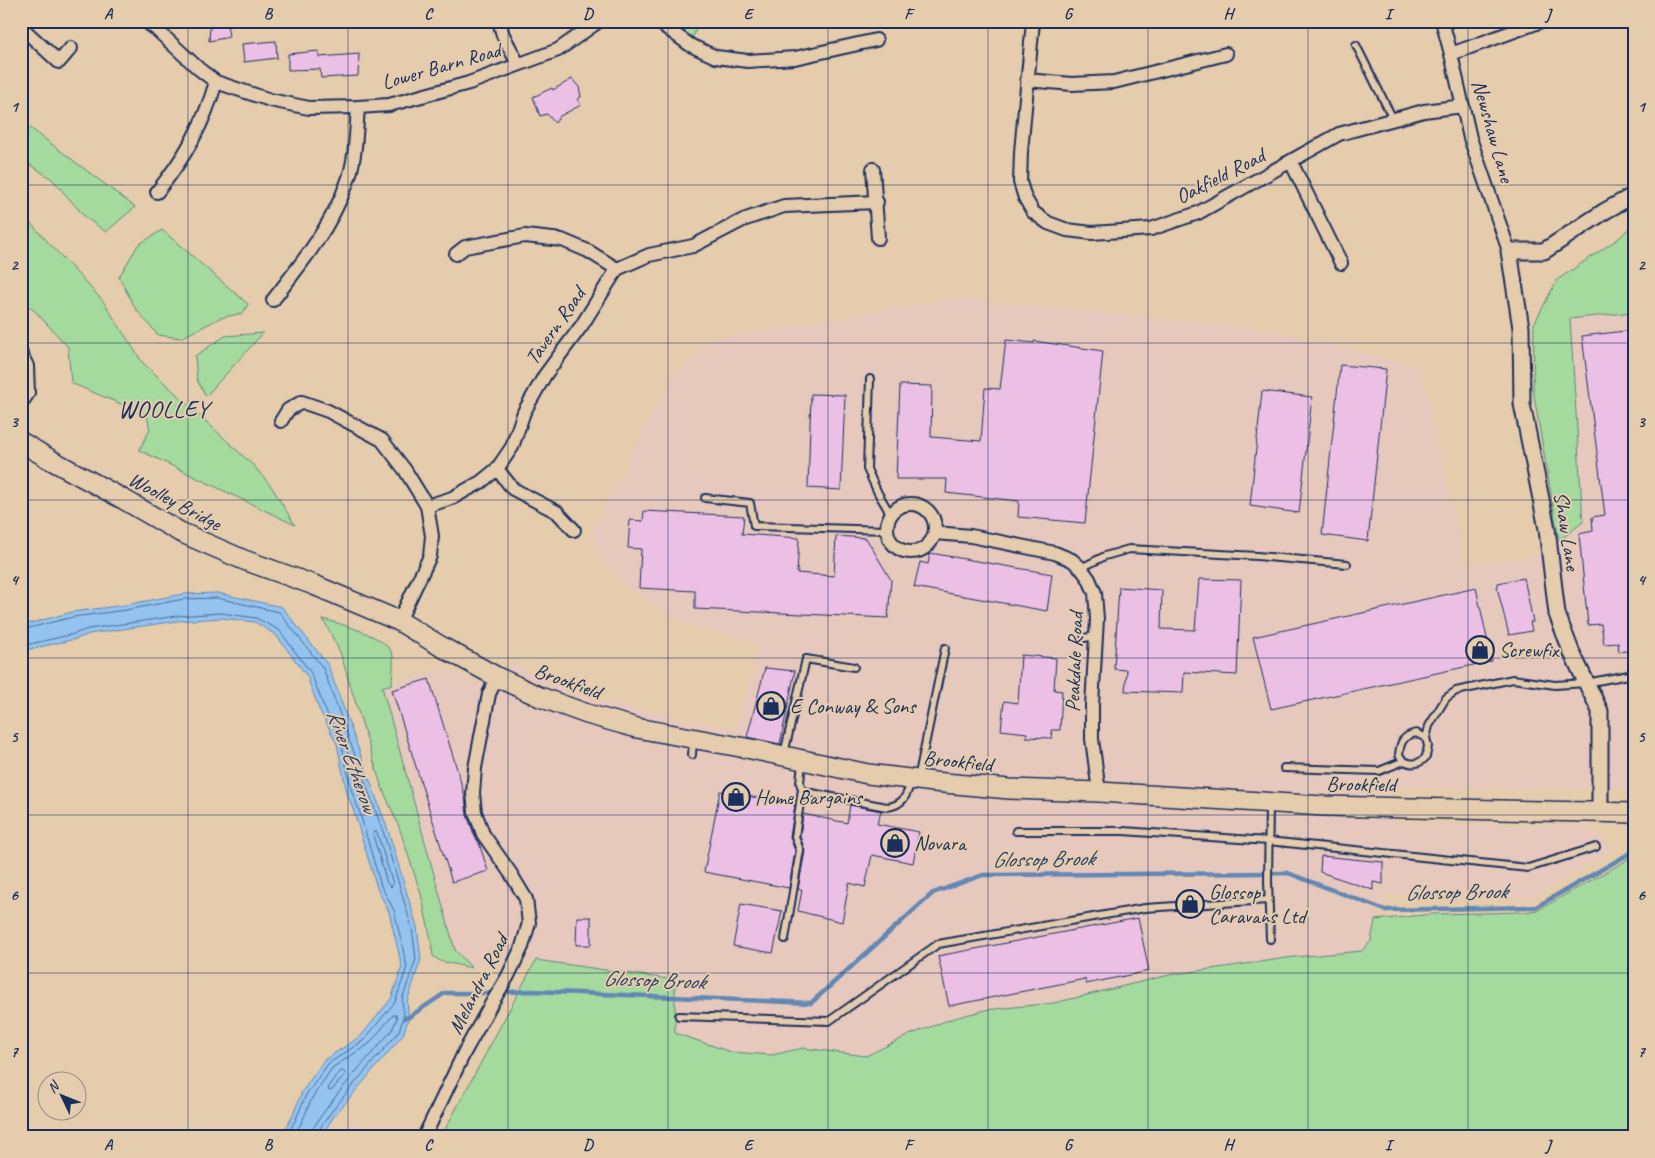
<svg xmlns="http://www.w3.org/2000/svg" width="1655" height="1158" font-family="Caveat,sans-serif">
<rect width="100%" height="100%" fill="#e4ccac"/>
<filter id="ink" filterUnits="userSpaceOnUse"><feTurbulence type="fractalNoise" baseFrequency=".02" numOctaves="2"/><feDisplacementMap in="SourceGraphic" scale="10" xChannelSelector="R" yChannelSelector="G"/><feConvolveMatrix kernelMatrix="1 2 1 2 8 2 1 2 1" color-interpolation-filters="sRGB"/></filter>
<g filter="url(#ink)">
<!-- built -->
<g fill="#e6c8bd">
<polygon points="956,298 1276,331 1421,367 1465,566 1540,555 1583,522 1570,319 1634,312 1634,788 1394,787 1395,824 1584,826 1614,849 1532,898 1390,895 1375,920 1371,941 1362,951 1294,957 1234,966 1054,1003 985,1010 951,1019 909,1035 866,1056 803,1048 772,1055 731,1052 675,1033 675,980 536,960 472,968 455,950 382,687 445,668 481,684 512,663 589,698 735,730 760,644 682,623 624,585 606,564 591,534 669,382 710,340"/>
<polygon points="351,1119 379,1137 337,1137"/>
</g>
<!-- green -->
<g fill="#a4da9d" stroke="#60847e">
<polygon points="677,21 699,21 690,45 672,32"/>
<polygon points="21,121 135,207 106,232 85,217 52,179 21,159"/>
<polygon points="21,213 103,301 142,362 254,466 271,486 295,525 139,450 150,430 147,415 71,383 68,347 34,310 21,302"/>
<polygon points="1634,223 1634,312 1570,319 1583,522 1559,541 1533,390 1534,324 1557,280 1619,238"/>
<polygon points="162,230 248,304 243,313 220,318 181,338 158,335 135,308 119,277 138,245"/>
<polygon points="263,333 206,396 197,380 195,356 225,336"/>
<path d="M323,619C340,624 389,636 393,656C394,665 392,675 392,684L382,687L455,950L472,968L440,961L433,956L431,940L421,894L399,827L381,785L340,652Z"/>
<polygon points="1633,855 1634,1137 441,1137 536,960 675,980 675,1033 731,1052 772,1055 803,1048 866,1056 909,1035 951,1019 985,1010 1054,1003 1169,975 1294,957 1362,951 1371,941 1375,920 1433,914 1525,912 1538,910 1622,863"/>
</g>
<!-- water -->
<polygon fill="#93c3ee" stroke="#6388b4" points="217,593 282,607 328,665 389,833 417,927 421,959 407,1002 409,1017 403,1035 335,1115 320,1137 281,1137 292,1117 302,1092 324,1060 361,1036 391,999 402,967 389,912 377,888 354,812 347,793 337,744 319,709 307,676 276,635 255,622 221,618 177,621 89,634 76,639 21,651 21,626 72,612 125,605 183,594"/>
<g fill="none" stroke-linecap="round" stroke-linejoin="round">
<!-- shore -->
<g stroke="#4b6a98" stroke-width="1">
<path d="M21,630L73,617L126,610L184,599L217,598L279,612L323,668L384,834L412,928L416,959L402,1000L404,1017L398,1033C384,1050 318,1122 316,1137"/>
<polyline points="21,646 74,634 88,629 177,616 221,613 256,618 279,630 311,673 324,707 341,742 352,792 359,810 381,886 394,910 407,967 395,1002 364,1040 328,1064 306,1095 296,1119 286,1137"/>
<polygon points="374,832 377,832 378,836 393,884 391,887 387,883 373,835"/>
<polygon points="343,1071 345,1073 345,1075 332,1090 329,1091 328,1087 337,1074"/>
<path d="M293,1137L302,1122L312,1098L332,1068L369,1044L393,1015H396L397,1018L392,1030C378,1047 311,1120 310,1137"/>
</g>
<!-- stream -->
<polyline stroke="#6388b4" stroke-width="4.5" points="404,1018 409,1017 445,993 486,993 533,991 811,1003 933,893 983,875 1288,873 1385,910 1536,907 1634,851"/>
</g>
<!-- building -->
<g fill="#ecbfe4" stroke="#1b2f5e">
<polygon points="227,23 229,37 209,41 210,27"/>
<polygon points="276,41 277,58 244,62 242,44"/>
<polygon points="319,51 319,57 359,54 358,76 321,78 320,69 288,70 288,54"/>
<polygon points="572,79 579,87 581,97 577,99 581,105 560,116 555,123 547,114 540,116 533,97 552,88 553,90"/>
<polygon points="1634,330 1634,650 1619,652 1618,643 1604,644 1601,624 1588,625 1579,534 1593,531 1592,517 1605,515 1582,336"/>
<polygon points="1006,340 1034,343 1034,341 1103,351 1085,523 1018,517 1019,501 946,493 947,479 896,479 900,385 932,386 931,437 981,441 985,388 1000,389"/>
<polygon points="1340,365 1386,369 1368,541 1322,535"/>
<polygon points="1262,391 1312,397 1299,513 1250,506"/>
<polygon points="811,394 845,395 841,490 808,488"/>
<polygon points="644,511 744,516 742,534 799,538 797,573 834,576 836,536 866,538 891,580 888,618 695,609 695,591 639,588 641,549 628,548 630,520 643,521"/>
<polygon points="930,553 1052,574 1047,611 914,587 920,562 928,564"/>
<polygon points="1524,578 1533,622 1530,622 1532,631 1509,635 1497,587 1498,586 1498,583"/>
<polygon points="1199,579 1241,580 1237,675 1184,672 1183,693 1125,691 1127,670 1114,669 1119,587 1162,590 1161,629 1195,630"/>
<polygon points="1476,588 1492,661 1271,709 1253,637"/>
<polygon points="1021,655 1056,658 1054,690 1062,691 1060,730 1051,730 1052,738 1026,737 1027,733 1001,730 1004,701 1018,703"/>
<polygon points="765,668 795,671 780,744 747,737"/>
<polygon points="429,679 457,769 465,797 467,815 475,837 479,843 488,871 452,882 392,690"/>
<polygon points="720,791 795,805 790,837 795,851 789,888 704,872"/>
<polygon points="850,805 881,811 877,824 919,832 913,863 872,855 865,887 849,883 842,922 798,911 802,890 798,889 805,851 800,836 803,814 847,823"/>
<polygon points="1321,856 1383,862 1383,884 1373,882 1373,890 1320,872"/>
<polygon points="741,904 782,911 773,953 733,946"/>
<polygon points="577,917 591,917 591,945 576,945"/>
<polygon points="1138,918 1149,971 1086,984 1085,979 949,1006 938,956"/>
</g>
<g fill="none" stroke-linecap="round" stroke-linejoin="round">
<defs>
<g id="service">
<polyline points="1356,45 1393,119"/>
<polyline points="870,379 867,469 878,493 891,515"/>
<polyline points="705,498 750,503 754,526 887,530"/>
<polyline points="1081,568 1105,556 1129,549 1257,556 1347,564"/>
<polyline points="1084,638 1096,636"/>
<path d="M1426,738L1416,733C1403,736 1400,742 1399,755C1406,766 1418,766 1426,757L1428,746L1426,738L1429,726L1446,698L1456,691L1513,679L1555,685L1586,683L1634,674"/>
<polyline points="784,754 806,659 854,667"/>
<polyline points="692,755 693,740"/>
<path d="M802,762L800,783L802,789L806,792L887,807C904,805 907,795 911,781"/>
<polyline points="1284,768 1379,771 1404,761"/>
<polyline points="918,779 945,648"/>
<polyline points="1269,805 1268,881 1270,939"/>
<polyline points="1016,831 1123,831 1268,841 1528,868 1596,847"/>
<polyline points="785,939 800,850 795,837 802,789"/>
<polyline points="679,1016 829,1021 938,944 1145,908 1268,900"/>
</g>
<g id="minor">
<polyline points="145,21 156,29 199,69 216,82 270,100 309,108 358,107 389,105 469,83 558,50 599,21"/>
<polyline points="499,21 503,35 518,64"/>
<polyline points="657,21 690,45 716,57 748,61 795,58 876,40"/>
<polyline points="1033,21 1021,152 1020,182 1025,198 1033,212 1048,223 1067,230 1092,233 1151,229 1198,213 1339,134 1424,111 1463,106"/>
<polyline points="1442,21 1451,54 1470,138 1509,251"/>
<polyline points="21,27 59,62 71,48"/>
<polyline points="1451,54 1542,21"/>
<polyline points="1027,80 1072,84 1114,82 1226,54"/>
<polyline points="1291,162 1341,263"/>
<polyline points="873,169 878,238"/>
<path d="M157,192C185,157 203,126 216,82"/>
<polyline points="456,254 465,247 525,236 562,240 588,251 617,269"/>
<path d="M273,300C301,264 331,227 347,183C356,160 356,132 358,107"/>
<polyline points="21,354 27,366 28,393 21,404"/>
<polyline points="281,421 288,410 302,402 328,411 382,440 405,470 427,506 432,536 430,556 399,621"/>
<polyline points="497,469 513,489 557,512 574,530"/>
<circle cx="911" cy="528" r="24"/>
<polyline points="427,506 452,498 481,482 497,469 512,447 524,412 545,375 582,325 617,269 649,255 693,246 743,220 784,206 877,202"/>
<polyline points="935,533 971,536 1055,553 1072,560 1081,568 1089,579 1095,593 1097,619 1092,705 1092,739 1099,792"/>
<polyline points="424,1137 465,1051 490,1006 508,976 522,947 529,923 526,899 511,874 483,834 475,812 473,793 475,768 489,694 497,677"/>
</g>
<polyline id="tertiary" points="1600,812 1600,711 1571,651 1557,614 1547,529 1522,404 1521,328 1509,251 1544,251 1605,211 1634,195"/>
<polyline id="primary" points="21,442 51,460 123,499 180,532 244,560 314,585 399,621 442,647 497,677 540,697 587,714 637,728 751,749 868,774 934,782 1009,789 1099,792 1324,806 1634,813"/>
</defs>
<!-- service casing -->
<use href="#service" stroke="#1b2f5e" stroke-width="10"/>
<!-- minor casing -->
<use href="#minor" stroke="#1b2f5e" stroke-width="16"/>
<!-- tertiary casing -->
<use href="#tertiary" stroke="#1b2f5e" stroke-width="19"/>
<!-- primary casing -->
<use href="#primary" stroke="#1b2f5e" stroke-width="22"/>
<!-- service -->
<use href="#service" stroke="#e4ccac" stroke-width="6"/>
<!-- minor -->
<use href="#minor" stroke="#e4ccac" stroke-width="12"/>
<!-- tertiary -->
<use href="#tertiary" stroke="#e4ccac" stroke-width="15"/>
<!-- primary -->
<use href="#primary" stroke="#e4ccac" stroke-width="19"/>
</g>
</g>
<!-- grid -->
<path fill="none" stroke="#1b2f5e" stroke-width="1" stroke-opacity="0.55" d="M188,21V1137M348,21V1137M508,21V1137M668,21V1137M828,21V1137M988,21V1137M1148,21V1137M1308,21V1137M1468,21V1137M21,185H1634M21,343H1634M21,500H1634M21,658H1634M21,815H1634M21,973H1634"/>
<!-- icons -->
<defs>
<symbol id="shop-ring" viewBox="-11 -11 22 22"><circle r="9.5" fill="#e4ccac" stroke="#1b2f5e" stroke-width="1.5"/><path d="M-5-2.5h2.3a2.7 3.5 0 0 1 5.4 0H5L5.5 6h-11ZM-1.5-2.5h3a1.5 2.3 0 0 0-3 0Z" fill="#1b2f5e"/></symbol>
</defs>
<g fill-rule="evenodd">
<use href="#shop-ring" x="1464" y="634" width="32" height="32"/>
<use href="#shop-ring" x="755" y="690" width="32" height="32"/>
<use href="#shop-ring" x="720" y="781" width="32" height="32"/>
<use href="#shop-ring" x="879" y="827" width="32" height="32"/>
<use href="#shop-ring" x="1174" y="888" width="32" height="32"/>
</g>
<g text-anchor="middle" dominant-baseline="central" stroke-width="4" stroke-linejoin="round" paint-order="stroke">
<!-- street labels -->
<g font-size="21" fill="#1b2f5e" stroke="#e4ccac">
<text transform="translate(441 66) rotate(-16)">Lower Barn Road</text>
<text transform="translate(1493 131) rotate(74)">Newshaw Lane</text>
<text transform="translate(1220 176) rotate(-27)">Oakfield Road</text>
<text transform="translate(555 326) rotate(-55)">Tavern Road</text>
<text transform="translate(175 501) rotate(28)">Woolley Bridge</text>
<text transform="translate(1567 531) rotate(81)">Shaw Lane</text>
<text transform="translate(1074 662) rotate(-88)">Peakdale Road</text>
<text transform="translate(568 681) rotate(20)">Brookfield</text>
<text transform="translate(958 761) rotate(6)">Brookfield</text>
<text transform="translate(1361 784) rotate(1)">Brookfield</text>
<text transform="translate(478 984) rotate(-63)">Melandra Road</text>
</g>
<!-- poi labels -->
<g font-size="21" fill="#1b2f5e" stroke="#e4ccac" text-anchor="start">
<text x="1499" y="650">Screwfix</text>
<text x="790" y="706">E Conway &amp; Sons</text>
<text x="755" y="797">Home Bargains</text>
<text x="914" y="843">Novara</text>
<text x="1209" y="892">Glossop<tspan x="1209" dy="24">Caravans Ltd</tspan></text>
</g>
<!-- water labels -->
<g font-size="22" font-style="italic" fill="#273e6c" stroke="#e4ccac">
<text transform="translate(352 761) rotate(70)">River Etherow</text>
<text transform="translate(1043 859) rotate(-1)">Glossop Brook</text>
<text transform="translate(1456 892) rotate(-1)">Glossop Brook</text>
<text transform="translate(654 980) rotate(2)">Glossop Brook</text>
</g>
<!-- quarter labels -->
<g font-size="24" letter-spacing="1" fill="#1b2f5e" stroke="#e4ccac">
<text x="164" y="409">WOOLLEY</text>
</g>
</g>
<!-- margin -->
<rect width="1655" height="1158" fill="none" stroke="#e4ccac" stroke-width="55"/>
<!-- north arrow -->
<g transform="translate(62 1096) rotate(313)"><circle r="24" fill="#e4ccac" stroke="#948d8d"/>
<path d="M0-4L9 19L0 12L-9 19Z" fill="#1b2f5e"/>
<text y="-8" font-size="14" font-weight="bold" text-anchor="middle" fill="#1b2f5e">N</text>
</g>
<rect x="28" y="28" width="1600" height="1102" fill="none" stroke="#1b2f5e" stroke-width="2"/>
<g font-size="16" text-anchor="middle" font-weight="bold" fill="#1b2f5e">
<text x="108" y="19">A</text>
<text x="268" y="19">B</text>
<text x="428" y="19">C</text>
<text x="588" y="19">D</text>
<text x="748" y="19">E</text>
<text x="908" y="19">F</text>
<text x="1068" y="19">G</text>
<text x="1228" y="19">H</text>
<text x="1388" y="19">I</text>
<text x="1548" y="19">J</text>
<text x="14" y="112">1</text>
<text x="1641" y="112">1</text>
<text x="14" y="270">2</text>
<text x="1641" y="270">2</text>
<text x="14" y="427">3</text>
<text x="1641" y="427">3</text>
<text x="14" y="585">4</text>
<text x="1641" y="585">4</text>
<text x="14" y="742">5</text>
<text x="1641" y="742">5</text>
<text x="14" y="900">6</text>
<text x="1641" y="900">6</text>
<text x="14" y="1057">7</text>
<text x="1641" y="1057">7</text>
<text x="108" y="1150">A</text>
<text x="268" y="1150">B</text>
<text x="428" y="1150">C</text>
<text x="588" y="1150">D</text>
<text x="748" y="1150">E</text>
<text x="908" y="1150">F</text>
<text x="1068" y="1150">G</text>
<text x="1228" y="1150">H</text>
<text x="1388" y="1150">I</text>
<text x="1548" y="1150">J</text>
</g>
</svg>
